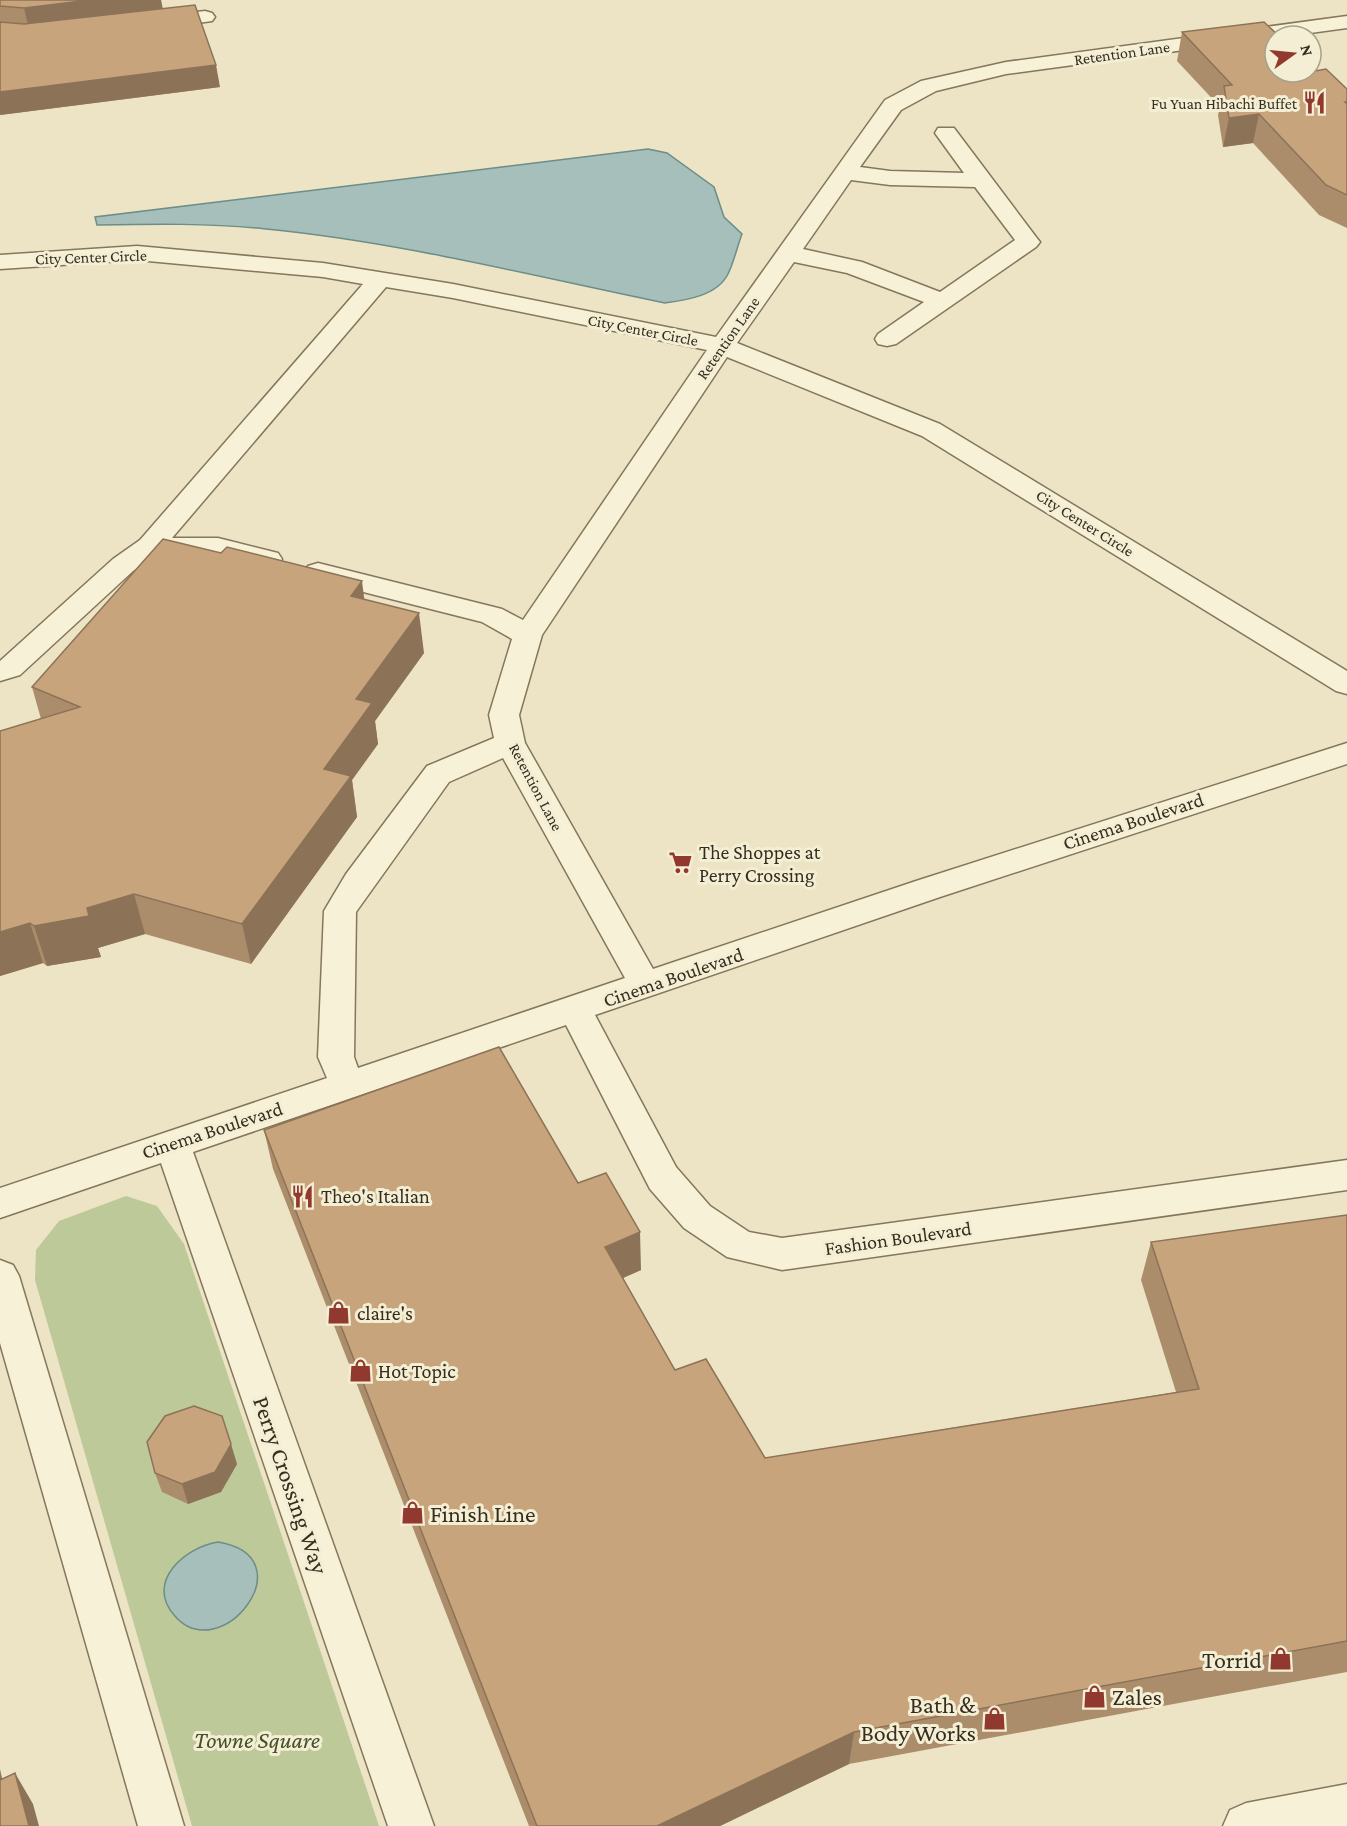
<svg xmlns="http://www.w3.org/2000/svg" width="1347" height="1826" font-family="'Crimson Pro',serif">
<rect width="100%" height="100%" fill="#ece4c4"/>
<!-- green -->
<polygon fill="#bec999" points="126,1196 157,1206 184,1244 379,1826 192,1826 35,1280 36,1250 59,1221"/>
<!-- water -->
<g fill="#a6bfba" stroke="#6d8d88" stroke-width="1.5">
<path d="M648,149L667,153L714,187L724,217L742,234C737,247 734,262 728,274C717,296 686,300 665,303C533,276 400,242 266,229C210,223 153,224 97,225L95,217Z"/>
<path d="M218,1542C309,1557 220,1670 174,1615C145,1582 185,1547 218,1542Z"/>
</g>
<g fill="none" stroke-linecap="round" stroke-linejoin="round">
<defs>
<g id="minor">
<polygon points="205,11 212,13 215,17 212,21 154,29 147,27 144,23 147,19 154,17"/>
<path d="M1347,16V28L1006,74L936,91L901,110L860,167L890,171L964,173L935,133L938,128H954L1036,237L1040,242L1036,247L896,344L887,346L878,344L875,339L878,334L924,302L847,273L794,262L737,343L940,424L1347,671V694L1336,691L922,436L727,357L542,635L519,715L525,743L653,969L916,881L1347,743V764L940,897L595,1015L676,1167L710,1206L749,1232L782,1238L1347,1160V1190L782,1270L727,1257L684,1228L650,1189L566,1025L193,1152L434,1826H388L161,1163L0,1218V1188L327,1078L318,1057L324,911L346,874L427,766L494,738L489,715L512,639L482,622L308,578L304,572L308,566L318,563L502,609L523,620L707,350L453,298L386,287L172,538H218L278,553L282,559L278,565L268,568L218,556L156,555L133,571L20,675L0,681V661L113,559L140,540L363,284L323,277L137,260L0,269V255L137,246L323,263L453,284L716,337L885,100L921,81L1006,62ZM851,180L890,185L975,187L1015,240L940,292L862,262L803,249ZM503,758L625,978L358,1068L354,1057L356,912L449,782Z"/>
<polygon points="0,1260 13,1265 19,1276 184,1826 138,1826 0,1343"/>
<polygon points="1347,1784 1347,1826 1223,1826 1230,1810 1246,1803"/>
</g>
</defs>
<!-- minor casing -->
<use href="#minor" stroke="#85765c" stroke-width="3"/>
<!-- minor -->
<use href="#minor" fill="#f7f1d7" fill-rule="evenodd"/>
</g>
<!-- wall -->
<g fill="#ac8d6b">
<polygon points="0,0 161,0 163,9 220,87 0,115"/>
<polygon points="1182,32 1315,71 1347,89 1347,228 1319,215 1253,143 1223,147 1218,115 1220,107 1177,61"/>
<polygon points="364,600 424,653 375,721 378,744 352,780 357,817 251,964 145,934 98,948 101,957 47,966 43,963 0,976 41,719 32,687"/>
<polygon points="264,1130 641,1270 623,1278 675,1370 765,1458 1176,1392 1141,1280 1151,1242 1347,1215 1347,1672 849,1764 720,1826 529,1826 273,1169"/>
<polygon points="237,1464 221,1492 188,1504 162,1492 155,1473"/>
</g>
<!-- shaded-wall -->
<g fill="#8c7357">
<polygon points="90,0 161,0 163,14 29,30 24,8"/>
<polygon points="216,65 220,87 0,115 0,92"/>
<polygon points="1259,114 1253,143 1223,147 1229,118"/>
<polygon points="362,581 367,621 351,596"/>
<polygon points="419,613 424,653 375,721 378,744 352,780 357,817 251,964 242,924 324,769 356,699"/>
<polygon points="134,894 145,934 98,948 101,957 47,966 34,926 87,908"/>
<polygon points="30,923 43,963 0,976 0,932"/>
<polygon points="640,1232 641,1270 607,1285 605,1247"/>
<polygon points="231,1444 237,1464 221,1492 188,1504 182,1484"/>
<polygon points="854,1732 849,1764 720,1826 657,1826"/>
<polygon points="0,1769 10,1815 0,1797"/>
<polygon points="15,1773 33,1804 39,1826 29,1826"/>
</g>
<!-- building -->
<g fill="#c8a47c" stroke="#8c7357" stroke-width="1.5">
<polygon points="0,0 90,0 24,8 0,6"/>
<polygon points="195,5 216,65 0,92 0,22 24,24"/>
<polygon points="1264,22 1279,36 1275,36 1275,72 1311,72 1311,68 1315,71 1326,69 1347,89 1347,102 1345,102 1347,104 1347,195 1326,185 1259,114 1229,118 1224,86 1232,85 1182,32"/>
<polygon points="163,539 221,553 227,547 362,581 351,596 419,613 356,699 372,703 324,769 351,776 242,924 134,894 87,908 89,916 34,926 30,923 0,932 0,731 80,707 32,687"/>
<polygon points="499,1047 578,1183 606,1173 640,1232 605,1247 675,1370 706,1359 765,1458 1199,1389 1151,1242 1347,1215 1347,1641 854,1732 657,1826 537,1826 264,1130"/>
<polygon points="194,1406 222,1416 231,1444 215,1472 182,1484 155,1473 147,1442 165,1416"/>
<polygon points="15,1773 29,1826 0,1826 0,1780"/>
</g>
<!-- icons -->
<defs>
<symbol id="restaurant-bare" viewBox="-9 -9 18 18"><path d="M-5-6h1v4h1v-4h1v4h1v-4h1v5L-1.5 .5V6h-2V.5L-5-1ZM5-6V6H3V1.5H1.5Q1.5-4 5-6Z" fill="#91392f" stroke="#f3eed4" stroke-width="2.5" paint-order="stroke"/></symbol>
<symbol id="supermarket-bare" viewBox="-9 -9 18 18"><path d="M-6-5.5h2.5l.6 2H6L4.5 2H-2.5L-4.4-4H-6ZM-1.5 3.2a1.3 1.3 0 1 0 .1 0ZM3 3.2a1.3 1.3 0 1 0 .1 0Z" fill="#91392f" stroke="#f3eed4" stroke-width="2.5" paint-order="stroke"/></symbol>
<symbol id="shop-bare" viewBox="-9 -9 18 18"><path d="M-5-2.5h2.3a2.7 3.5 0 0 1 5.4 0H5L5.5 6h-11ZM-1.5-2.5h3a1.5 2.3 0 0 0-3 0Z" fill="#91392f" stroke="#f3eed4" stroke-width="2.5" paint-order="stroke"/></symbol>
</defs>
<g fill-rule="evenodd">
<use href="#restaurant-bare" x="1298" y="86" width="33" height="33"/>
<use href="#supermarket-bare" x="664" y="846" width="33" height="33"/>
<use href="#restaurant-bare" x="286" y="1180" width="33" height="33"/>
<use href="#shop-bare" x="322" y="1296" width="33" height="33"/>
<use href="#shop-bare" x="344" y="1354" width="33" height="33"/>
<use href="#shop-bare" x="396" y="1496" width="33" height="33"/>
<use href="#shop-bare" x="1264" y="1642" width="33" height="33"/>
<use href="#shop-bare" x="1078" y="1680" width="33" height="33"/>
<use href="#shop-bare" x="978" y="1702" width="33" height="33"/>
</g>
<g text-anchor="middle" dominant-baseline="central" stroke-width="6" stroke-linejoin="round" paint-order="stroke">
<!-- far-street labels -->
<g font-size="16" fill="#362d1f" stroke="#f3eed4">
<text transform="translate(1122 53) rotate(-8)">Retention Lane</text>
<text transform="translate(91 257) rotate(-2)">City Center Circle</text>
<text transform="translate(643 330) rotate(11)">City Center Circle</text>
<text transform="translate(728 338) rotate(-55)">Retention Lane</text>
<text transform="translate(1085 523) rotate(32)">City Center Circle</text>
<text transform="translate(536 787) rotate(62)">Retention Lane</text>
</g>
<!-- far-poi labels -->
<g font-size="16" fill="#362d1f" stroke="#f3eed4" text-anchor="end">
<text x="1297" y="103">Fu Yuan Hibachi Buffet</text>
</g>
<!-- street labels -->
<g font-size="20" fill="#362d1f" stroke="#f3eed4">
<text transform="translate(1133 821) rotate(-18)">Cinema Boulevard</text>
<text transform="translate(673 977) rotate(-19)">Cinema Boulevard</text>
<text transform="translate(212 1130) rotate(-18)">Cinema Boulevard</text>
<text transform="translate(898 1238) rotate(-8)">Fashion Boulevard</text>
</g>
<!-- poi labels -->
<g font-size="20" fill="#362d1f" stroke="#f3eed4" text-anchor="start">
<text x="699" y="852">The Shoppes at<tspan x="699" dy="23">Perry Crossing</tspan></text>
<text x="321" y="1196">Theo's Italian</text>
<text x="357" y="1313">claire's</text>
<text x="378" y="1371">Hot Topic</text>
</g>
<!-- near-street labels -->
<g font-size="24" fill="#362d1f" stroke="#f3eed4">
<text transform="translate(291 1485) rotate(71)">Perry Crossing Way</text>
</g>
<!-- near-poi labels -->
<g font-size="24" fill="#362d1f" stroke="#f3eed4" text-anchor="start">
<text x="430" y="1513">Finish Line</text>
<text x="1262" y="1659" text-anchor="end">Torrid</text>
<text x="1112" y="1696">Zales</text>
<text x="976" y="1704" text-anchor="end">Bath &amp;<tspan x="976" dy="28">Body Works</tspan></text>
</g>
<!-- near-park labels -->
<g font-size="24" font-style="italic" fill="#425127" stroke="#f3eed4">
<text x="257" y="1739">Towne Square</text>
</g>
</g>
<!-- north arrow -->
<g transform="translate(1293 54) rotate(75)"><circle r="28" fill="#f3eed4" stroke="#a7a18c" stroke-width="1.5"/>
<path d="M0-4.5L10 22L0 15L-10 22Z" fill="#91392f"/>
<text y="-9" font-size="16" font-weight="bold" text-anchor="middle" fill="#362d1f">N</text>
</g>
</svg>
